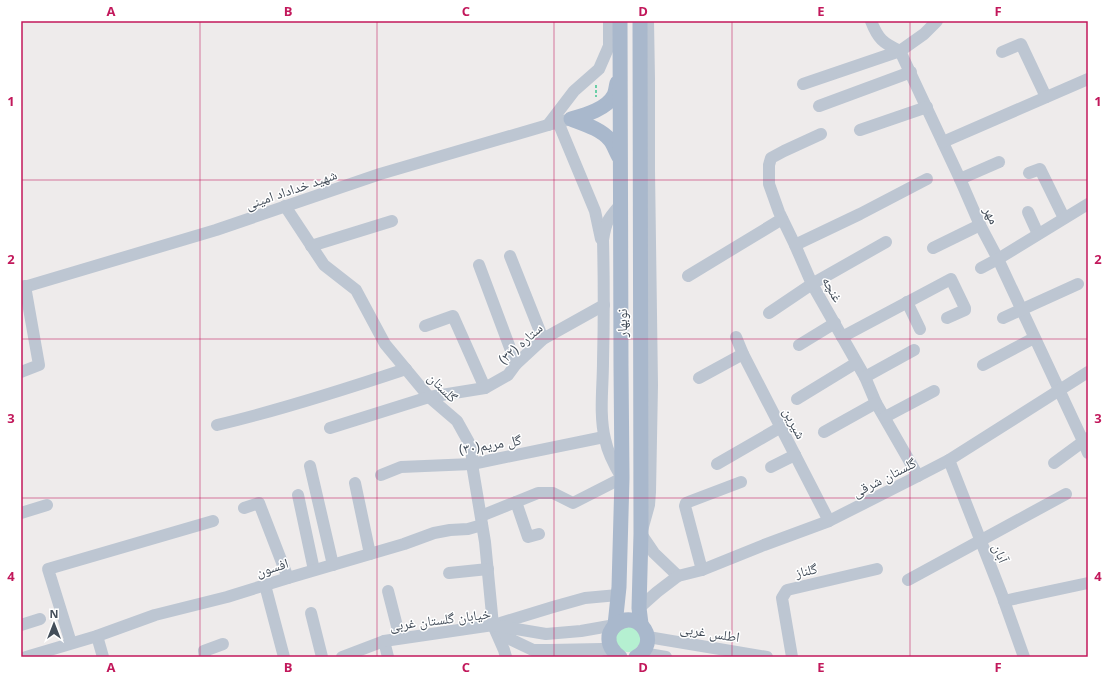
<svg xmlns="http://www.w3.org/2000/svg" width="1109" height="678" font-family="'Open Sans','Noto Naskh Arabic',sans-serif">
<rect width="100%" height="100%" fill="#eeebeb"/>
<!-- green -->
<path fill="#b5f0d1" d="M626,625L638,629L642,641C633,652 631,656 618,648L614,636Z"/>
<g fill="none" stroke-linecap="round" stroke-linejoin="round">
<!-- path -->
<polyline stroke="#6ccfa7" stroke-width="2" stroke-dasharray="3 2" stroke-linecap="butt" points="596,85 596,97"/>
<!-- minor -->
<g stroke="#bdc6d2" stroke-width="12">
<polyline points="648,21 649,79 649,171 652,385 650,492 649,505 641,534 654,553 678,576"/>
<path d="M871,21C878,39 883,43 900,51"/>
<polyline points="900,51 960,179 980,225 998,259 1083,441 1088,453"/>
<polyline points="1002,52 1021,44 1046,97"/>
<polyline points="803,84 900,51 924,34 937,21"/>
<polyline points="819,106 911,72"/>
<polyline points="558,122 595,211 601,239"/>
<polyline points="548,125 574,91 599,69 609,46 609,21"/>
<polyline points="860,130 927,107"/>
<polyline points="821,134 784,151 771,158 769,165 769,184 779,212 795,245 812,284 865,377 876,403 918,476"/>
<polyline points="943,142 1088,79"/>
<polyline points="1029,173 1040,169 1064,218"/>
<polyline points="960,179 999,162"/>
<polyline points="285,206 324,265 356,290 385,344 429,397 457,421 472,448 472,464 485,542 493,625 504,650 506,657"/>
<polyline points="1028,212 1038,234"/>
<polyline points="795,245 860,214 927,179"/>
<polyline points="311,246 392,221"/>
<polyline points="933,248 980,225"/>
<polyline points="510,256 543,339"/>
<polyline points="479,265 516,364"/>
<polyline points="981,268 998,259 1088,204"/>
<polyline points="688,276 782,219"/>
<polyline points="21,288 216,230 380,174 548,125 571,119"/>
<polyline points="907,302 920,329"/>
<polyline points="769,313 812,284 886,242"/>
<polyline points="1003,318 1078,284"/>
<polyline points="425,326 453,316 485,388"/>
<polyline points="736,337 743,354 829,521"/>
<polyline points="842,337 951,279 965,308 965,310 947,318"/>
<polyline points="799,345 835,323"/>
<polyline points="983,365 1034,338"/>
<polyline points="21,372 39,365 25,286"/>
<polyline points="865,377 914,350"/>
<polyline points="699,378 743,354"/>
<polyline points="797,399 856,363"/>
<polyline points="885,417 934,391"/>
<path d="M217,425C281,410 343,390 406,369"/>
<polyline points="330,428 429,397 485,388 508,375 516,364 543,339 604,305"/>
<polyline points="824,432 876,403"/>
<polyline points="949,460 1002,595 1024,657"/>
<polyline points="1054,463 1088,438"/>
<polyline points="717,464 781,427"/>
<polyline points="310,466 333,565"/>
<polyline points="771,467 795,455"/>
<polyline points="381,475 401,467 472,464 604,437"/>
<polyline points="355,483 370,554"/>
<polyline points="298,495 314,570"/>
<polyline points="516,502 528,537 539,534"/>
<polyline points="244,508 259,503 288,578"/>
<polyline points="21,513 47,505"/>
<path d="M481,516L538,493H553L573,503L622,478C614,465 608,454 605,439C599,414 603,387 603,362C604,322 604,281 603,240C606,221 608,219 620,205"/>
<polyline points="702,570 685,506 686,503 691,501 741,482"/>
<polyline points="449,573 488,569"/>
<polyline points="908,580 1066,494"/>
<polyline points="265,585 284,657"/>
<polyline points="388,591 400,638"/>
<polyline points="1004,601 1088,583"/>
<polyline points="639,608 657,592 678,576 702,570 764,545 829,521 918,476 949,460 1088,372"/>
<polyline points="311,613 322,657"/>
<polyline points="21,625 40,619"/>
<polyline points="494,625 553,607 585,598 618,595"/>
<polyline points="496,627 512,640 533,650 550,650 602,649 614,653"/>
<polyline points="97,636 103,657"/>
<polyline points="648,637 767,657"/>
<polyline points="384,641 388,657"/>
<polyline points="71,643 48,569 213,521"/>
<polyline points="642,653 666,657"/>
<polyline points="26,657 97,636 155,615 227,597 288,578 404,544 434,533 450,530 468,529 482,525"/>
<polyline points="205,657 204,651 223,644"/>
<polyline points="342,657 384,641 493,625 546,634 581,631 615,625"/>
<polyline points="792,657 782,598 787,590 877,569"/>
</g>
<!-- major -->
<g stroke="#a9b8cc" stroke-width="15">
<polyline points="640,21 641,534 639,608 641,624"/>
<path d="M617,83C616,86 616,91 614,95C607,109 585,115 571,119C584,124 601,129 610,140C614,145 616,152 619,157"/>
<polyline points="615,625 619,587 622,478 621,366 620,21"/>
<path d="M620,657C613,652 608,646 609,636C610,631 613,627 617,624C639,608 662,643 636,657"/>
</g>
</g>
<!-- grid -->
<path fill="none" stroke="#c2185b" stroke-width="1" stroke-opacity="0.55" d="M200,21V657M377,21V657M554,21V657M732,21V657M910,21V657M21,180H1088M21,339H1088M21,498H1088"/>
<g text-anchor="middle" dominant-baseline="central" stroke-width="3" stroke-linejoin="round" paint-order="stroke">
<!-- street labels -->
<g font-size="14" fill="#434d59" stroke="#fff">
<text transform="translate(291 189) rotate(-19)">شهید خداداد امینی</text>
<text transform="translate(992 215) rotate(65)">مهر</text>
<text transform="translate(833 289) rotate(61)">غنچه</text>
<text transform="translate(621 323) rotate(-90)">نوبهار</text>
<text transform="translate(520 343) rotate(-42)">ستاره (۳۲)</text>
<text transform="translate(443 387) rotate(45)">گلستان</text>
<text transform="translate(795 423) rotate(63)">شیرین</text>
<text transform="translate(490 444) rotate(-9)">گل مریم(۳۰)</text>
<text transform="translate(884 477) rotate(-27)">گلستان شرقی</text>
<text transform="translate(1001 553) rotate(68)">آبان</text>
<text transform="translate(272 567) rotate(-17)">افسون</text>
<text transform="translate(806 570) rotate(-13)">گلناز</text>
<text transform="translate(440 619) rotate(-7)">خیابان گلستان غربی</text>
<text transform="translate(710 632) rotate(9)">اطلس غربی</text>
</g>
</g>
<!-- border -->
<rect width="1109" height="678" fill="none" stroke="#ffffff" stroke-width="44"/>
<!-- north arrow -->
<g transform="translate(54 624)" stroke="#ffffff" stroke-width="3" paint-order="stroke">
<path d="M0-3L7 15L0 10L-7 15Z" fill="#434d59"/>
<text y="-6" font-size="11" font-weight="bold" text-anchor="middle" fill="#434d59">N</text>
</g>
<rect x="22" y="22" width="1065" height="634" fill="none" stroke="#c2185b" stroke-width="1.5"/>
<g font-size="13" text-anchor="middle" font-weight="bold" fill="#c2185b">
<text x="111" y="16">A</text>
<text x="288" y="16">B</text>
<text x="466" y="16">C</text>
<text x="643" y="16">D</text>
<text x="821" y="16">E</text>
<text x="998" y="16">F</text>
<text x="11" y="106">1</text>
<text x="1098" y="106">1</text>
<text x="11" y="264">2</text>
<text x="1098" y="264">2</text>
<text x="11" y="423">3</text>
<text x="1098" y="423">3</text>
<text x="11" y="581">4</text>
<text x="1098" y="581">4</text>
<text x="111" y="672">A</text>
<text x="288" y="672">B</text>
<text x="466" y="672">C</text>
<text x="643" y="672">D</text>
<text x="821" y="672">E</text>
<text x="998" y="672">F</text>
</g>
</svg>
